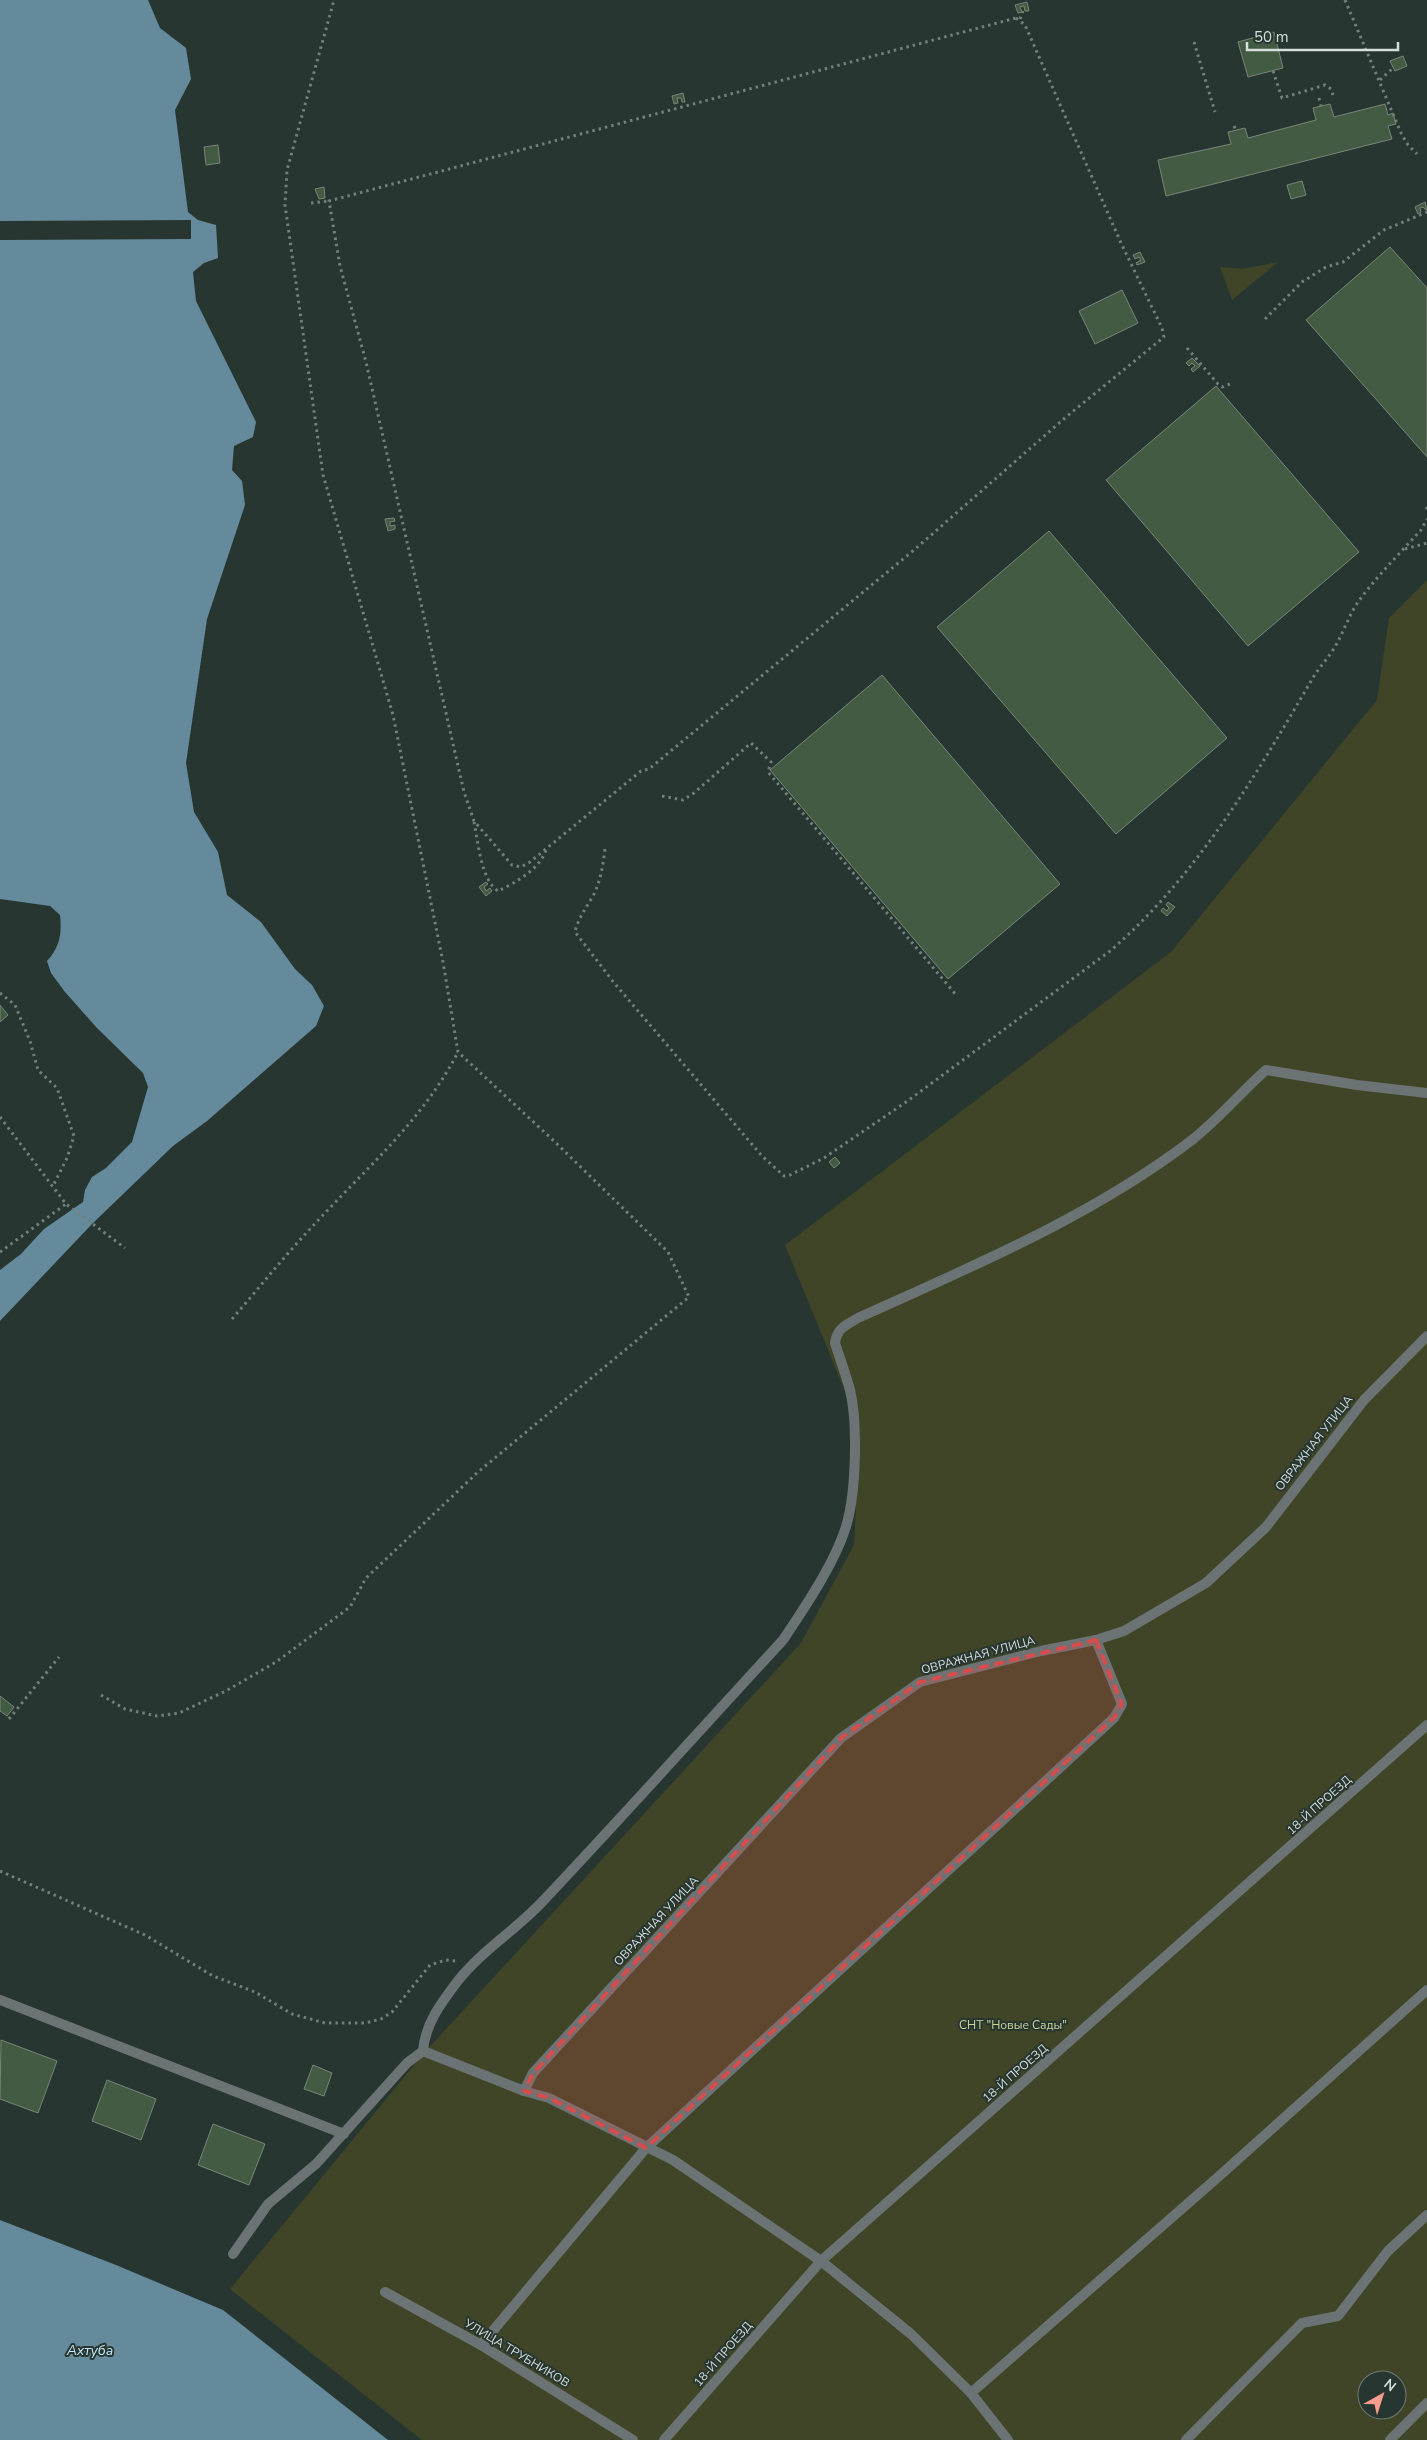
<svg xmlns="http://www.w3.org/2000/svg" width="1427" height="2440" font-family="'Nunito Sans',sans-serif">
<rect width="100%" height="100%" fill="#283631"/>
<!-- green -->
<g fill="#414527" fill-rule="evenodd">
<polygon points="1278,262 1232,300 1220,267 1242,269"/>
<path d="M1427,580V2440H422L230,2289L424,2053L801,1643L854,1545L860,1428L785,1245L1171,952L1377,700L1389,618ZM1367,2380H1397V2410H1367Z"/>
</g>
<!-- water -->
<g fill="#658a9b">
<path d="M0,0H148L160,28L186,48L191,79L175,110L188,212L198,220L216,225L218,258L204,263L193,272L196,301L256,422L253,437L234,446L232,470L242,481L245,505L207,619L186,763L194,812L218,852L227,895L261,922L295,969L312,985L324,1006L316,1026L207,1121L173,1146L92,1224L0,1321V1270L21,1254L44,1229L83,1202L85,1190L92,1177L106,1168L132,1142L148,1087L143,1073L97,1028L65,992L51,973L47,961C60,947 62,933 60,915L50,906L0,899Z"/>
<polygon points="0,2220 116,2265 223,2310 388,2440 0,2440"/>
</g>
<!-- pier -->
<polygon fill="#283631" points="191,220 191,239 0,240 0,221"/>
<!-- building -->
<g fill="#435b42" stroke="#7b857a">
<polygon points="1027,2 1029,11 1025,11 1024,6 1020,7 1022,12 1018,13 1015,5"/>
<polygon points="1274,32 1283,68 1248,77 1238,42"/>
<polygon points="1403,56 1407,66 1395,71 1390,61"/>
<polygon points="683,93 685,102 682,102 681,98 677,98 678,103 674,104 672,96"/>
<polygon points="1330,104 1334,117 1385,104 1388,115 1393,113 1396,124 1388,126 1392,139 1166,196 1158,160 1231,144 1228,132 1245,128 1248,138 1316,120 1313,108"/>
<polygon points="218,145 220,163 206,165 204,147"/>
<polygon points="1302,181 1306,195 1291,199 1287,185"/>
<polygon points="324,187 325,198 319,199 315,189"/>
<polygon points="1425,202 1427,211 1423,207 1420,208 1421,212 1418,214 1415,207"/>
<polygon points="1390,247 1427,288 1427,457 1306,320"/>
<polygon points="1140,252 1145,262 1137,265 1136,263 1141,260 1139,257 1135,259 1133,255"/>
<polygon points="1122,290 1138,323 1095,344 1079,311"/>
<polygon points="1192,358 1200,366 1193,372 1191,369 1195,366 1192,363 1189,366 1186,363"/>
<polygon points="1216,386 1359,552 1248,646 1106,480"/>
<polygon points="394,518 395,521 390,522 390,526 395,525 395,529 388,531 385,519"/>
<polygon points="1049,531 1227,738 1116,834 937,627"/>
<polygon points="882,675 1060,884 948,979 770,770"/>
<polygon points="486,882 488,884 484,887 486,891 490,888 492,891 486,896 479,887"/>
<polygon points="1168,902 1175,907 1167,916 1161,911 1163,908 1167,911 1169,908 1166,905"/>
<polygon points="0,1005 8,1015 0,1022"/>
<polygon points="835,1157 840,1163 834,1168 829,1162"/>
<polygon points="0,1696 14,1707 7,1716 0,1711"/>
<polygon points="1,2040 57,2061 38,2113 0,2099"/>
<polygon points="313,2065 332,2073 324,2096 304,2089"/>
<polygon points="107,2080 156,2099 141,2140 92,2121"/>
<polygon points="213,2124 265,2144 249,2185 198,2165"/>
</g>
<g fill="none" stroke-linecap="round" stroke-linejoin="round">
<!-- path -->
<g stroke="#737f7b" stroke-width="3" stroke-dasharray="2.5 4" stroke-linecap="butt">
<polyline points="1345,0 1401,133 1408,145 1417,154"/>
<polygon points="1016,18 1025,25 1121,243 1162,328 1164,337 1066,417 914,550 649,769 641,771 530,862 521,867 512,865 474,821 464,792 366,362 340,266 329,201"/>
<polyline points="1020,19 1023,11"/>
<polyline points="1194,42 1215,112"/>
<polyline points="1273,71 1282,98 1325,85 1331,89 1333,95"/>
<polyline points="1380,80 1393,68"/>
<polyline points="1319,98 1321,106"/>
<polyline points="1234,126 1236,130"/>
<polyline points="311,203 329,201"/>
<polyline points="1265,319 1302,282 1326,267 1343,262 1384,230 1427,212"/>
<polyline points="1187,348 1218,384 1222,387 1230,384"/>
<polyline points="1426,507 1427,509"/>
<polyline points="1405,549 1427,543"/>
<polyline points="662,796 683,800 694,793 751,743 771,762 768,772 957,996"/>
<path d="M474,822C478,841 481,880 498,891C515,883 540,869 546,850"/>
<path d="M605,849C603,865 601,879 594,894C587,907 578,918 575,932L615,984L762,1156L784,1176L790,1175L824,1158L909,1100L1110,951C1198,875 1256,775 1314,676C1321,665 1330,656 1336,645C1345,629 1350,612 1361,598C1379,574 1401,552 1421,530L1427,519"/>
<polyline points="0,993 15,1005 30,1041 38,1070 57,1088 74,1136 67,1158 53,1186"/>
<polyline points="0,1117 66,1204 125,1248"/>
<polyline points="0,1252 66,1204"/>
<path d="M232,1319C258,1289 283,1258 310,1229C362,1172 422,1122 458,1052"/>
<polyline points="101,1695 125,1709 157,1716 179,1713 226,1691 276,1662 350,1607 366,1578 478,1472 689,1297 668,1252 554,1141 458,1052 443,962 393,715 323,475 285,205 287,170 334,0"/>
<polyline points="9,1719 59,1657"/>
<polyline points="0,1871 145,1935 213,1976 255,1992 292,2014 325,2023 365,2023 381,2019 392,2012 430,1965 446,1960 456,1961"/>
</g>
<!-- service -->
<path stroke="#6c7374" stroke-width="10" d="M835,1343C837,1328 846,1325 858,1318C973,1266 1091,1217 1192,1140C1219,1119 1241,1092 1266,1070L1357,1085L1427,1093"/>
<!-- minor -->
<g stroke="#6c7374" stroke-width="10">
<polyline points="0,2000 344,2134"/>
<polyline points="423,2051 524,2091 549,2098 673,2160 821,2261 911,2334 971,2393 1008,2440"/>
<polyline points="524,2091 533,2073 841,1738 920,1682 1041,1651 1096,1640 1124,1631 1206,1583 1266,1527 1364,1400 1427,1336"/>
<path d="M233,2254L268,2204L316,2164L407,2063L423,2051C425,2024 441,2003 457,1982C481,1951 516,1930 543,1901C624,1815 703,1727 783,1640C805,1607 837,1560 847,1523C856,1490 858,1423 850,1390C846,1375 840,1359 835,1343"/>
<polyline points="385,2292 481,2345 633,2440"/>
<polyline points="481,2345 646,2148 1114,1718 1122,1704 1096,1640"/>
<polyline points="971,2393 1217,2178 1427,1990"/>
<polyline points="664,2440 821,2261 1427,1725"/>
<polyline points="1186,2440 1302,2323 1338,2316 1388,2251 1427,2215"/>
<polyline points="1390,2440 1427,2403"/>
</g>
</g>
<!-- marked area -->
<path fill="#d64d4c" fill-opacity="0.2" stroke="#d64d4c" stroke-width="4" stroke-dasharray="10 6" stroke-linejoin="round" d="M1096,1640L1122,1704L1114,1718L646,2148L549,2098L524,2091L533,2073L841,1738L920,1682Z"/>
<g text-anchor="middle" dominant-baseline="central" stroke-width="4" stroke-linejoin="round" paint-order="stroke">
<!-- street labels -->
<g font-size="12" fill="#d6dfdc" stroke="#283631">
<text transform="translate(1314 1443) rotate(-52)">ОВРАЖНАЯ УЛИЦА</text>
<text transform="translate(978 1655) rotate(-15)">ОВРАЖНАЯ УЛИЦА</text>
<text transform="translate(1319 1805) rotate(-42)">18-Й ПРОЕЗД</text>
<text transform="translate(656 1921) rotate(-47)">ОВРАЖНАЯ УЛИЦА</text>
<text transform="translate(1015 2073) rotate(-41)">18-Й ПРОЕЗД</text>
<text transform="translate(517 2353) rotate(31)">УЛИЦА ТРУБНИКОВ</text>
<text transform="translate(723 2354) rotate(-49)">18-Й ПРОЕЗД</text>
</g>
<!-- park labels -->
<g font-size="12" fill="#ccd599" stroke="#283631">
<text x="1013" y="2025">СНТ "Новые Сады"</text>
</g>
<!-- water labels -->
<g font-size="14" font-style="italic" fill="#c2e8fa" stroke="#283631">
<text x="90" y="2350">Ахтуба</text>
</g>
</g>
<!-- north arrow -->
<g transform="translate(1382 2395) rotate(39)"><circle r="24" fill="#283631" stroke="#6e7a75"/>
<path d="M0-4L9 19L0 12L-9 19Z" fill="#f59d8e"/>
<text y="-8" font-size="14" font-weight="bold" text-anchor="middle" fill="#d6dfdc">N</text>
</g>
<!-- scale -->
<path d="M1247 42v8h151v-8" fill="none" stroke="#d6dfdc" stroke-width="2.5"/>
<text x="1254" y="42" font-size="15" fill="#d6dfdc" stroke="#283631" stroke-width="4" paint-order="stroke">50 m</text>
</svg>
